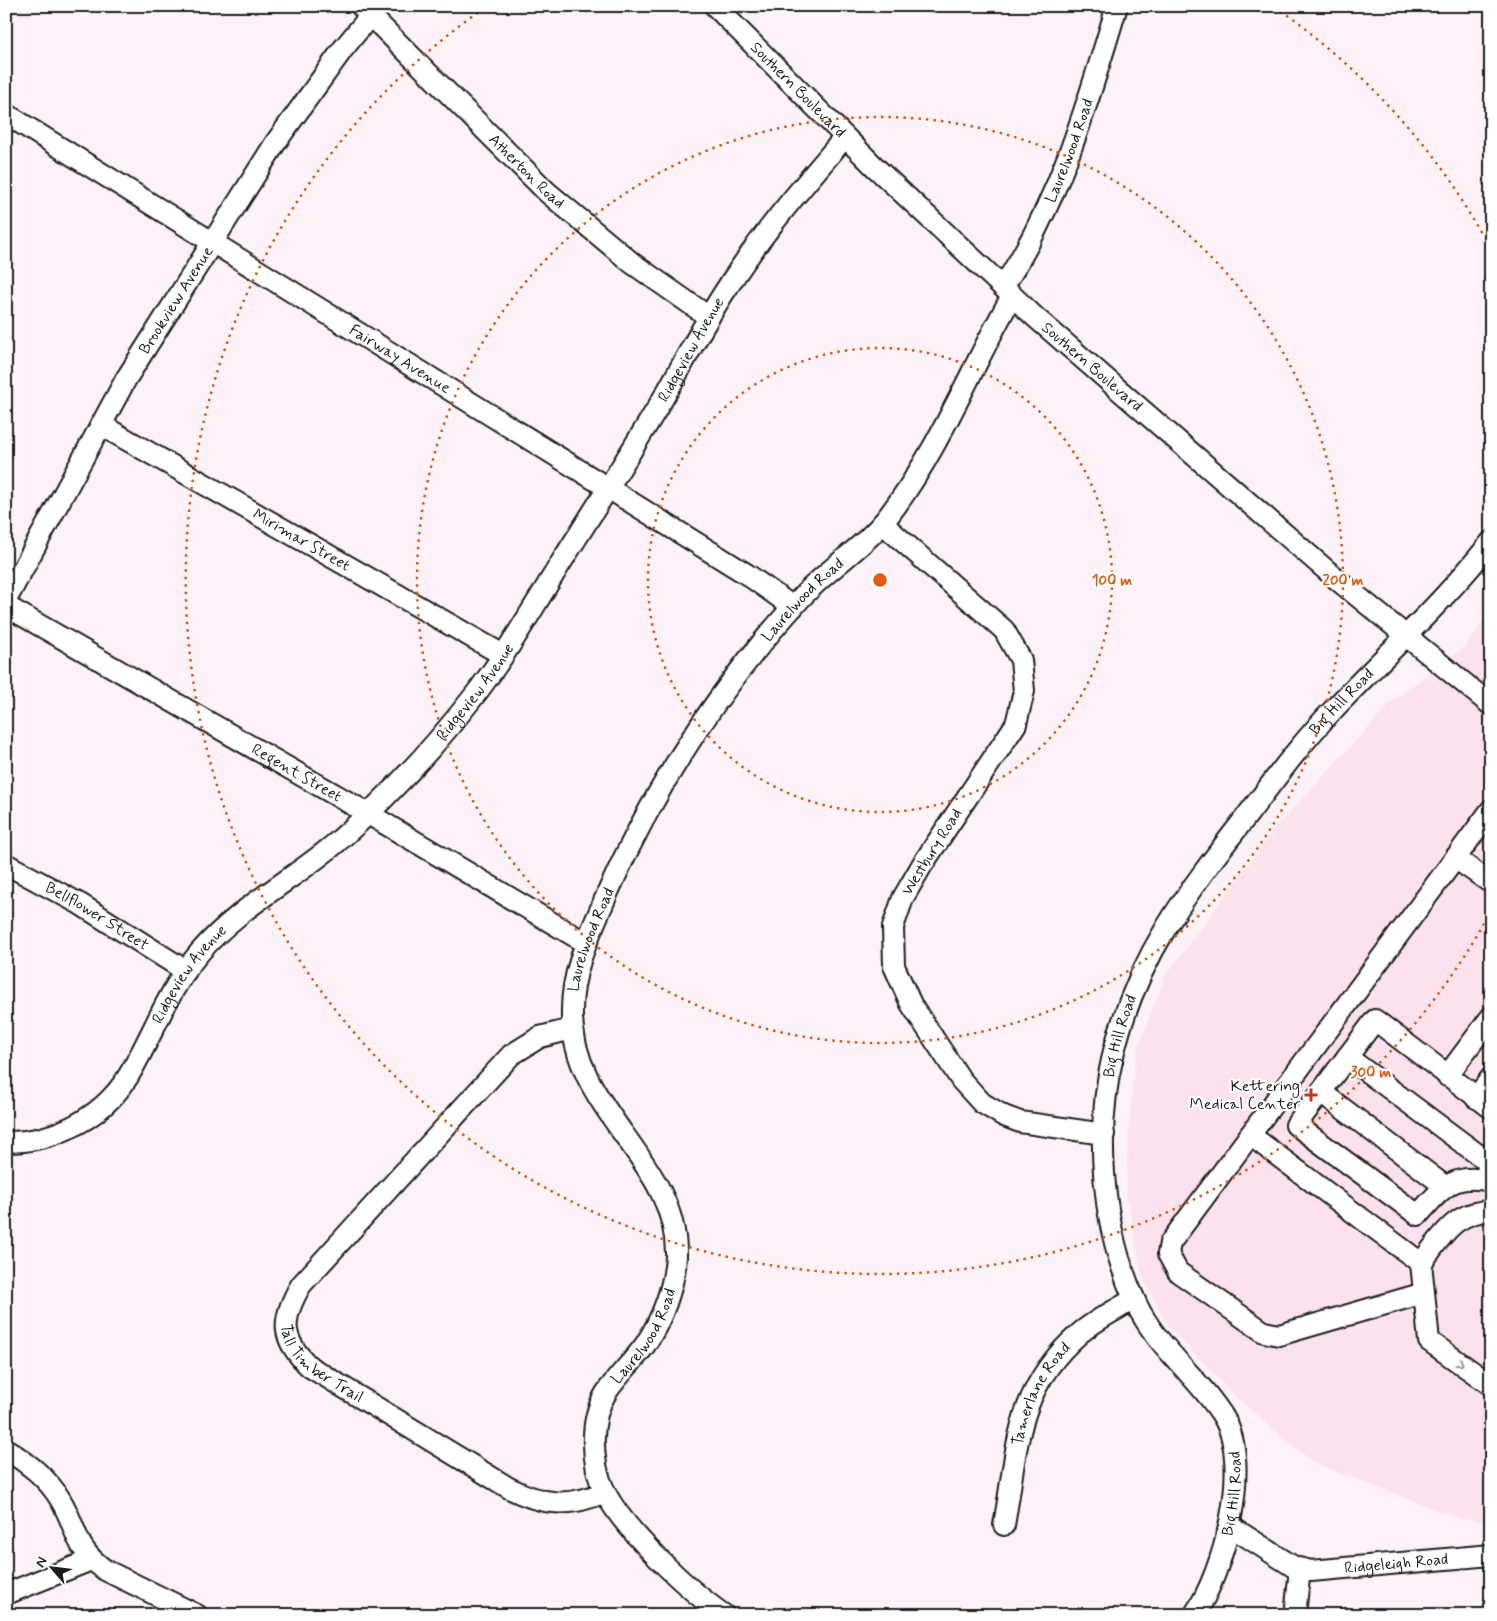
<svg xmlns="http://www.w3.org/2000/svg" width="1497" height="1621" font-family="Mynerve,sans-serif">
<rect width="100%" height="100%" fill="#fdf2f7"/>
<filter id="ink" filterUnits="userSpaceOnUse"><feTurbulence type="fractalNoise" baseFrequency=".02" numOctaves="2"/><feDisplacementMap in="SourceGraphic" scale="10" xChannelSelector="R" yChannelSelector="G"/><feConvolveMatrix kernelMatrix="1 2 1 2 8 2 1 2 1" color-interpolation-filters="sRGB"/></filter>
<g filter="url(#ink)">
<!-- built -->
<polygon fill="#fbe2ed" points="1491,611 1491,1521 1461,1519 1314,1463 1235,1396 1168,1326 1142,1276 1127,1195 1128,1137 1136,1053 1166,975 1277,826 1395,699 1466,646"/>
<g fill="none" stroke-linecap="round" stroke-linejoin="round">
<defs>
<g id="minor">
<path id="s1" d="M361,6L547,192L632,263L709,317"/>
<path id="s2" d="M715,6L876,168L1035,317L1340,582L1491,705"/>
<path id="s3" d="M6,114L748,575L793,607"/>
<path id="s4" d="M1003,287C1059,202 1088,103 1117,6"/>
<path id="s5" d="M101,425L503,655"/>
<polyline points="883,524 1004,630 1021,660 1024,691 1016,724 922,865 903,898 893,927 894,966 911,1004 961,1080 982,1103 1004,1116 1020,1122 1104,1134"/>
<path id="s6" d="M6,600L126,379L276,142L343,49L370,16"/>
<path id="s7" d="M6,606L367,813L586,943"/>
<path d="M1491,810L1250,1135L1421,1263C1442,1237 1454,1211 1491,1211"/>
<polyline points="1455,858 1491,883"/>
<path id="s8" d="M6,864L80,904L186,971"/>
<path id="s9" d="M572,1029L540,1037L511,1055L301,1285C281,1319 280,1339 310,1367L509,1488C543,1505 568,1508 605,1492"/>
<polyline points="1347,1057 1488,1162 1487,1180"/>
<polyline points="1447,1076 1491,1017"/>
<polyline points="1321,1092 1446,1187"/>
<polyline points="1476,1098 1491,1078"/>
<path d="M1491,1108L1375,1020L1296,1125L1418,1215C1442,1189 1452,1172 1491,1181"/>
<polyline points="1250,1135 1170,1243 1168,1254 1178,1272 1264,1332 1279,1335 1424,1293"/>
<path id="s10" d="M6,1142C58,1142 108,1115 133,1068C155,1029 170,987 200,952C239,907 291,881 336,843C388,798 436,745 478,691C509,650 535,605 562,561C598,504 634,448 668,390C688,355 706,319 729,285C763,232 804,185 845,137"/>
<polyline points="1421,1263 1429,1341 1491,1385"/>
<path d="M6,1449C27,1463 47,1477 60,1499C79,1530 72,1546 105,1570L197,1615"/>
<path id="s11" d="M1004,1525C1018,1448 1015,1390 1079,1334C1095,1320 1116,1310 1134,1299"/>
<path id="s12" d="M1230,1526L1294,1567L1311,1571L1491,1555"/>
<polyline points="6,1594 91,1560"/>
<path id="s13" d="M724,1615C688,1590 624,1530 605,1492C591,1464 589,1420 606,1393C617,1376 633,1362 645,1345C662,1320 674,1287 676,1257C679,1160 569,1110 572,1010C572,967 592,930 608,892C656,785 721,685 800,599C828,568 865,547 890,514C941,446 971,368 1012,296"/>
<path id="s14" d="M1194,1615C1224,1572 1252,1465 1224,1418C1199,1377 1156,1347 1136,1303C1101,1228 1094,1131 1114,1051C1138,954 1189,890 1249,813C1275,779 1302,742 1332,711C1385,655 1443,603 1491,542"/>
<polyline points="1295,1615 1300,1569"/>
</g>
</defs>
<!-- minor casing -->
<use href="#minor" stroke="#1c1c1c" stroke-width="24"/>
<!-- minor -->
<use href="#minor" stroke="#fff" stroke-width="20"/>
</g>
<!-- one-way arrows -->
<defs><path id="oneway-chevron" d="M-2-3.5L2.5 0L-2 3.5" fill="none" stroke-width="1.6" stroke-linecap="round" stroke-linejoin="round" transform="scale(1.25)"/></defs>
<use stroke="#999" href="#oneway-chevron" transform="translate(1460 1363) rotate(35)"/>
</g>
<!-- distance rings -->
<g fill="none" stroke="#e8590c" stroke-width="2.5" stroke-dasharray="2.5 5">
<circle cx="880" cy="580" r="232"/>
<circle cx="880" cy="580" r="463"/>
<path d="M1488 917A695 695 0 1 1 486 7M1274 7A695 695 0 0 1 1488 243"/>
</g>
<!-- markers -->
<path fill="#c8321e" stroke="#fff" stroke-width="2" d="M1308.5 1087.5h5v5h5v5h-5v5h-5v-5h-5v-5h5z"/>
<g text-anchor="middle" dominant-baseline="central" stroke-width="4.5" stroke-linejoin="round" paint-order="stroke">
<!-- street labels -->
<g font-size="16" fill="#1c1c1c" stroke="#fff">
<text stroke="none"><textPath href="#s2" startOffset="118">Southern Boulevard</textPath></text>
<text stroke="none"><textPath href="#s4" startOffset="152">Laurelwood Road</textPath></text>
<text stroke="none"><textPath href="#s1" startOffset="234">Atherton Road</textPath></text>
<text stroke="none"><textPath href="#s6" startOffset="345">Brookview Avenue</textPath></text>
<text stroke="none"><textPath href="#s10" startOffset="1074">Ridgeview Avenue</textPath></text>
<text stroke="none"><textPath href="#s3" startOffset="464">Fairway Avenue</textPath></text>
<text stroke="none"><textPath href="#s2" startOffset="522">Southern Boulevard</textPath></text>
<text stroke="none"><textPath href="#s5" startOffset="231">Mirimar Street</textPath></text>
<text stroke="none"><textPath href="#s13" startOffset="1182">Laurelwood Road</textPath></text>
<text stroke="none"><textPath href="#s10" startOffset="669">Ridgeview Avenue</textPath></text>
<text stroke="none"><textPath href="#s14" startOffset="1030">Big Hill Road</textPath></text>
<text stroke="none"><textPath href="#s7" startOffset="335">Regent Street</textPath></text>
<text transform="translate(932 852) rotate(-58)">Westbury Road</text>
<text stroke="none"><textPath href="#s8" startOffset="105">Bellflower Street</textPath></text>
<text stroke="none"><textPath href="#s13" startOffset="778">Laurelwood Road</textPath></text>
<text stroke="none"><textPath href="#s10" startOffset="264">Ridgeview Avenue</textPath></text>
<text stroke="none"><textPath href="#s14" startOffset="625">Big Hill Road</textPath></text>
<text stroke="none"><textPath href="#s13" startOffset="344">Laurelwood Road</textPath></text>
<text stroke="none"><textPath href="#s9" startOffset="476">Tall Timber Trail</textPath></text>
<text stroke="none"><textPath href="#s11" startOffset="138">Tamerlane Road</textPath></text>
<text stroke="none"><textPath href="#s14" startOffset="129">Big Hill Road</textPath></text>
<text stroke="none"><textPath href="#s12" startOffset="179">Ridgeleigh Road</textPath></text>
</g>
<!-- poi labels -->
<g font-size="16" fill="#1c1c1c" stroke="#fff" text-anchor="end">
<text x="1300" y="1086">Kettering<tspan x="1300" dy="18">Medical Center</tspan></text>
</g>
</g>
<circle cx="880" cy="580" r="8" fill="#e8590c" stroke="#fff" stroke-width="2.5"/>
<g font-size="15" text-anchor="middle" font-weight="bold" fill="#e8590c" stroke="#fff" stroke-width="4.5" stroke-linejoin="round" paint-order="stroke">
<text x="1112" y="585">100 m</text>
<text x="1343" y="585">200 m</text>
<text x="1371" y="1077">300 m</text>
</g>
<!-- margin -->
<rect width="1497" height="1621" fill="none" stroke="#fff" stroke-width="25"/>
<rect x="12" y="12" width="1472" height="1596" fill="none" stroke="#1c1c1c" stroke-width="2" filter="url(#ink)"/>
<!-- north arrow -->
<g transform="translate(52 1568) rotate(298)" stroke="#ffffff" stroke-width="4" paint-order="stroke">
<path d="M0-4L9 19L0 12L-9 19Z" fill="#1c1c1c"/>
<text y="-8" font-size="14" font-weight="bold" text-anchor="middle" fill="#1c1c1c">N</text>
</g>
</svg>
